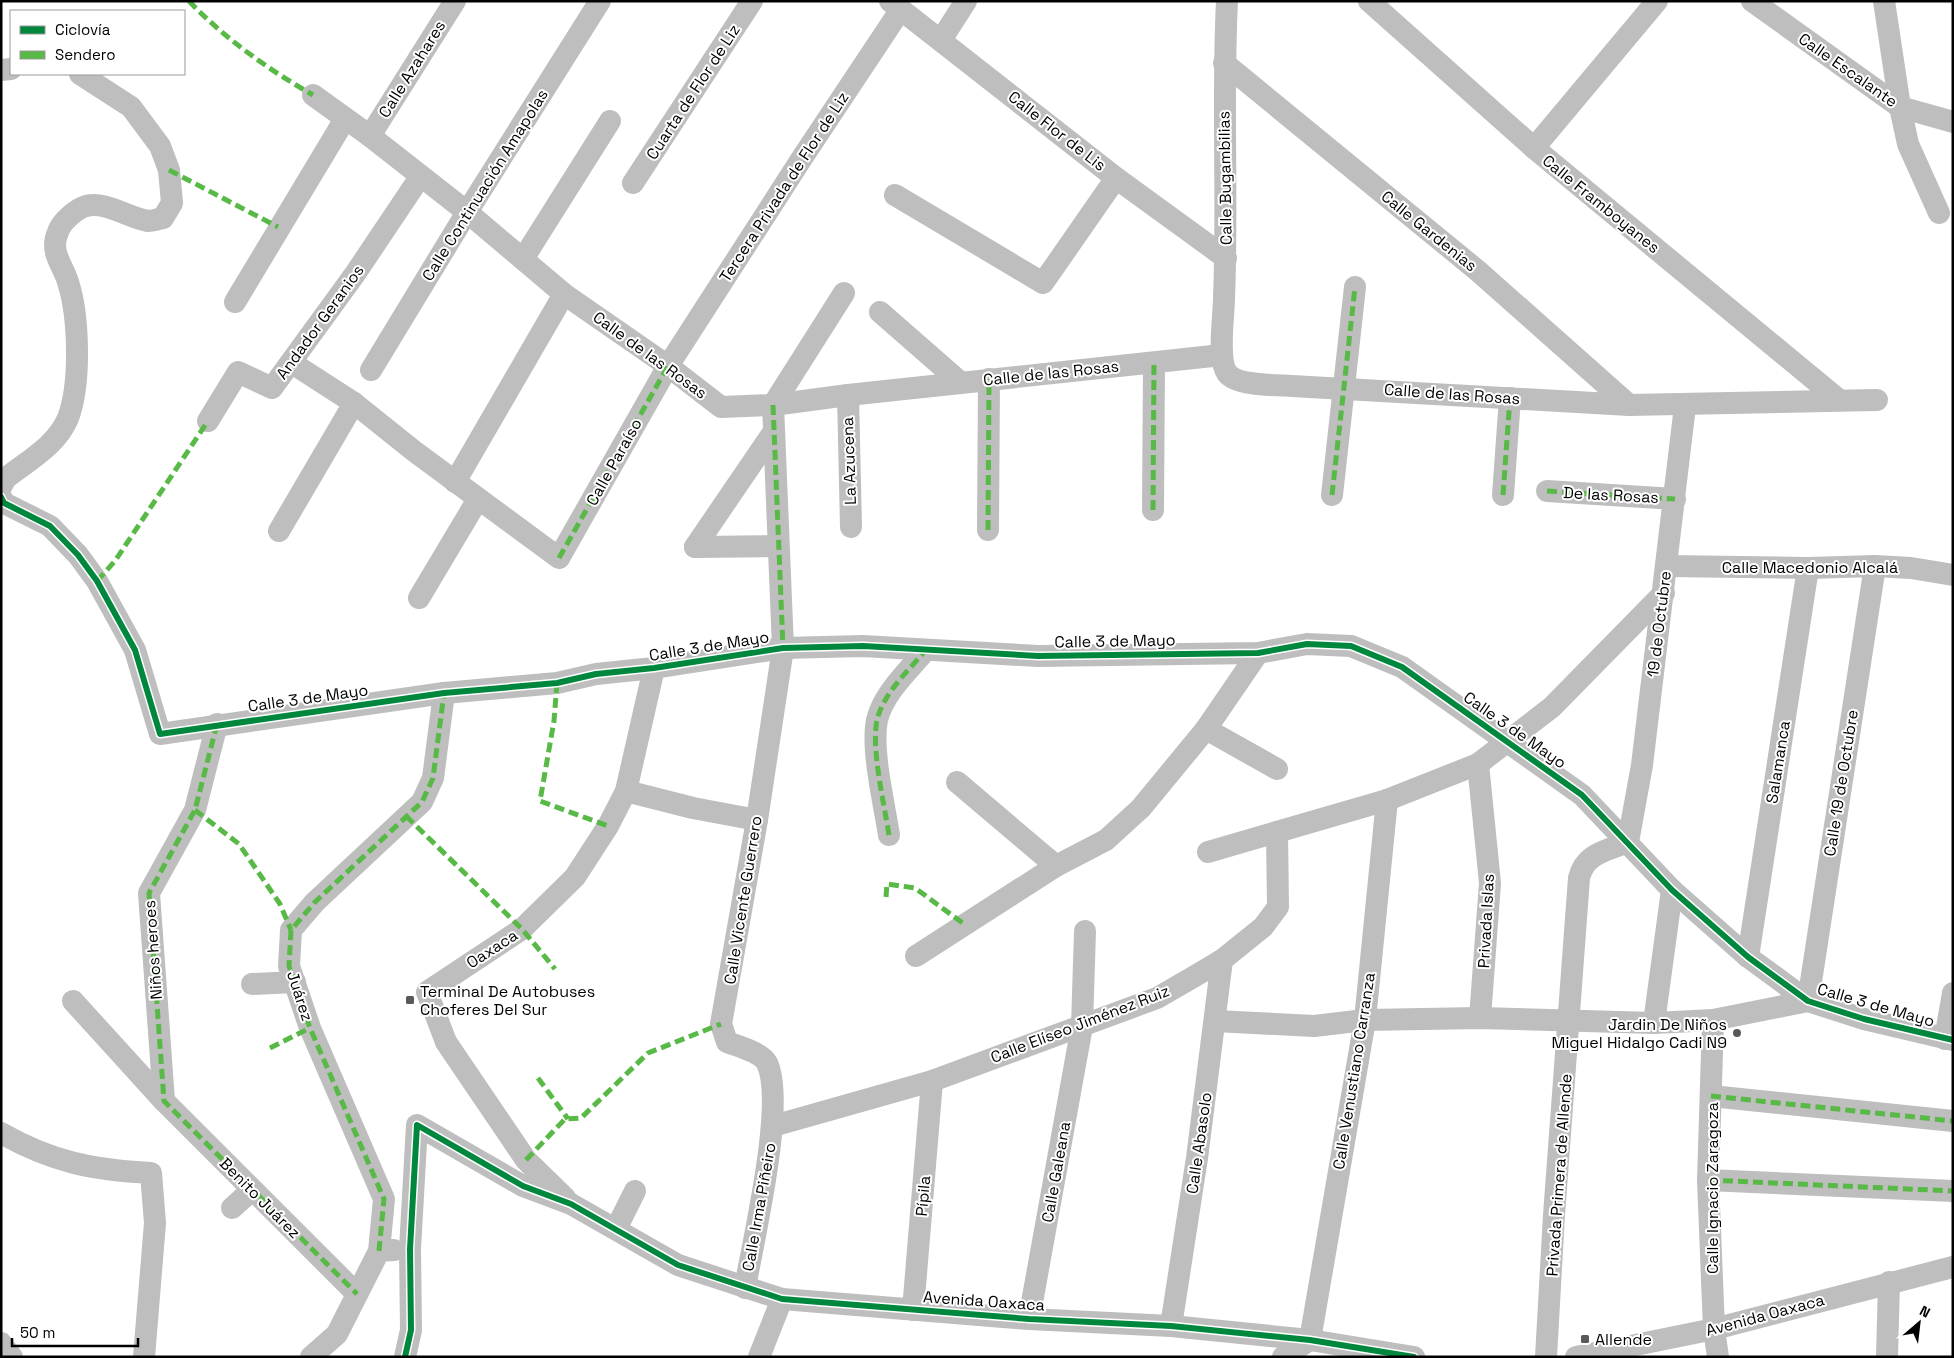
<svg xmlns="http://www.w3.org/2000/svg" width="1954" height="1358" font-family="'Space Grotesk',sans-serif">
<rect width="100%" height="100%" fill="#fff"/>
<g fill="none" stroke-linecap="round" stroke-linejoin="round">
<!-- minor -->
<g stroke="#bebebe" stroke-width="22">
<polyline points="890,1 1116,178 1226,258"/>
<path d="M1227,1C1222,100 1228,199 1224,298C1224,316 1217,359 1227,373C1236,386 1277,385 1292,386L1629,405L1877,400"/>
<polyline points="1369,1 1534,148 1839,400"/>
<polyline points="1752,1 1900,107 1953,122"/>
<polyline points="1884,1 1900,107 1908,144 1939,213"/>
<polyline points="941,40 966,1"/>
<polyline points="1224,63 1478,271 1629,405"/>
<polyline points="1,70 11,69"/>
<polyline points="313,95 370,136 467,212 564,294 668,366 721,407 773,405 848,395 1222,355"/>
<polyline points="370,136 455,1"/>
<polyline points="1534,148 1657,1"/>
<polyline points="633,183 752,1"/>
<polyline points="895,195 1043,283 1116,178"/>
<polyline points="523,259 610,121"/>
<polyline points="235,302 345,119"/>
<polyline points="880,312 960,382"/>
<polyline points="292,363 354,403 414,451 559,558 668,366 802,158 901,9"/>
<polyline points="371,370 467,212 600,1"/>
<polyline points="848,395 851,527"/>
<polyline points="208,421 238,372 272,388 355,274 420,177"/>
<polyline points="455,482 564,294"/>
<path d="M1,487L6,478C29,460 57,445 68,418C81,384 79,316 68,282C63,265 49,252 58,232C61,222 76,209 86,206C107,201 128,218 148,221C153,221 159,219 163,218L172,203L169,170L160,146L131,107L80,74"/>
<polyline points="1547,491 1675,499"/>
<polyline points="1332,495 1355,287"/>
<polyline points="1503,495 1510,398"/>
<polyline points="1,497 4,503 50,526 78,555 97,581 135,650 160,734 444,693 557,683 596,674 654,668 783,648 863,646 1038,656 1258,653 1307,644 1351,646 1402,667 1582,795 1672,890 1748,957 1808,1001 1864,1019 1953,1040"/>
<polyline points="1153,510 1154,363"/>
<polyline points="988,530 989,379"/>
<polyline points="279,531 354,403"/>
<polyline points="695,547 774,431"/>
<polyline points="695,547 778,546"/>
<polyline points="1666,566 1808,568 1875,566 1911,568 1953,575"/>
<polyline points="419,598 478,499"/>
<polyline points="1206,729 1277,769"/>
<polyline points="1478,764 1490,883 1480,1018"/>
<polyline points="957,782 1056,866"/>
<polyline points="626,791 693,808 757,820"/>
<path d="M889,835C884,803 871,749 877,720C883,694 908,671 925,651"/>
<polyline points="1628,842 1642,765 1685,406"/>
<polyline points="1208,852 1387,800 1478,764 1552,707 1664,593"/>
<polyline points="916,956 1056,866 1106,840 1141,808 1206,729 1258,653"/>
<polyline points="1748,957 1808,568"/>
<polyline points="252,984 295,982"/>
<polyline points="73,1001 164,1101 357,1294"/>
<polyline points="1713,1020 1708,1180 1714,1329 1718,1357"/>
<polyline points="1215,1021 1314,1026 1365,1020 1480,1018 1654,1023 1713,1020 1808,1001 1875,566"/>
<polyline points="1654,1023 1672,890"/>
<polyline points="1945,1039 1953,993"/>
<polyline points="1711,1096 1953,1121"/>
<polyline points="164,1101 149,893 195,810 217,724"/>
<polyline points="773,1126 932,1081 1157,998 1195,976 1222,960 1263,927 1278,907 1277,832"/>
<path d="M1,1133C52,1162 93,1170 151,1173L155,1223L144,1357"/>
<polyline points="1708,1180 1953,1191"/>
<polyline points="565,1198 526,1160 446,1042 427,992 522,929 575,877 608,826 626,791 654,668"/>
<polyline points="232,1208 252,1190"/>
<polyline points="616,1229 635,1191"/>
<polyline points="379,1251 384,1199 310,1028 289,966 291,930 315,902 422,802 433,778 444,693"/>
<path d="M745,1288C753,1241 786,1103 767,1063C761,1052 737,1046 727,1042L721,1024L757,820L783,648L773,405L844,293"/>
<polyline points="913,1310 932,1081"/>
<polyline points="1029,1319 1082,1026 1085,931"/>
<polyline points="1171,1326 1197,1158 1222,960"/>
<polyline points="1,1343 12,1357"/>
<polyline points="311,1357 337,1334 379,1251 394,1250"/>
<polyline points="405,1357 411,1330 410,1249 417,1125 523,1186 571,1204 678,1265 782,1299 1029,1319 1171,1326 1310,1340 1414,1357"/>
<polyline points="759,1357 782,1299"/>
<polyline points="1283,1357 1310,1340 1365,1020 1387,800"/>
<path d="M1546,1357L1554,1215L1579,878C1585,853 1606,851 1628,842"/>
<polyline points="1576,1357 1714,1329 1953,1267"/>
<polyline points="1887,1357 1889,1282"/>
</g>
<!-- quiet -->
<g stroke="#58b947" stroke-width="5" stroke-dasharray="10 5" stroke-linecap="butt">
<path d="M189,1C224,38 269,70 313,95"/>
<polyline points="169,170 278,227"/>
<polyline points="773,405 783,648"/>
<polyline points="1547,491 1675,499"/>
<polyline points="1332,495 1355,287"/>
<polyline points="1503,495 1510,398"/>
<polyline points="1153,510 1154,363"/>
<polyline points="988,530 989,379"/>
<polyline points="559,558 668,366"/>
<polyline points="97,581 115,561 208,421"/>
<polyline points="557,683 554,721 540,801 608,826"/>
<polyline points="217,724 195,810 149,893 164,1101 357,1294"/>
<polyline points="195,810 239,844 280,904 291,930"/>
<polyline points="406,816 522,929 555,969"/>
<path d="M889,835C884,803 871,749 877,720C883,694 908,671 925,651"/>
<polyline points="886,897 887,884 915,888 964,924"/>
<polyline points="270,1048 310,1028"/>
<polyline points="538,1078 568,1119"/>
<polyline points="1711,1096 1953,1121"/>
<polyline points="526,1160 565,1119 581,1118 648,1053 721,1024"/>
<polyline points="1708,1180 1953,1191"/>
<polyline points="379,1251 384,1199 310,1028 289,966 291,930 315,902 422,802 433,778 444,693"/>
</g>
<defs>
<g id="cycleway">
<polyline points="1,497 4,503 50,526 78,555 97,581 135,650 160,734 444,693 557,683 596,674 654,668 783,648 863,646 1038,656 1258,653 1307,644 1351,646 1402,667 1582,795 1672,890 1748,957 1808,1001 1864,1019 1953,1040"/>
<polyline points="405,1357 411,1330 410,1249 417,1125 523,1186 571,1204 678,1265 782,1299 1029,1319 1171,1326 1310,1340 1414,1357"/>
</g>
</defs>
<!-- cycleway casing -->
<use href="#cycleway" stroke="#fff" stroke-width="9"/>
<!-- cycleway -->
<use href="#cycleway" stroke="#00873e" stroke-width="6"/>
</g>
<!-- markers -->
<g fill="#595959" stroke="#fff" stroke-width="2">
<rect x="405" y="995" width="10" height="10" rx="2.5"/>
<circle cx="1737" cy="1033" r="5"/>
<rect x="1580" y="1334" width="10" height="10" rx="2.5"/>
</g>
<g text-anchor="middle" dominant-baseline="central" stroke-width="4" stroke-linejoin="round" paint-order="stroke">
<!-- street labels -->
<g font-size="16" fill="#000" stroke="#fff">
<text transform="translate(412 69) rotate(-58)">Calle Azahares</text>
<text transform="translate(1848 70) rotate(35)">Calle Escalante</text>
<text transform="translate(693 92) rotate(-57)">Cuarta de Flor de Liz</text>
<text transform="translate(1057 131) rotate(38)">Calle Flor de Lis</text>
<text transform="translate(1225 178) rotate(-91)">Calle Bugambilias</text>
<text transform="translate(485 185) rotate(-58)">Calle Continuación Amapolas</text>
<text transform="translate(784 187) rotate(-57)">Tercera Privada de Flor de Liz</text>
<text transform="translate(1601 204) rotate(39)">Calle Framboyanes</text>
<text transform="translate(1429 231) rotate(39)">Calle Gardenias</text>
<text transform="translate(320 322) rotate(-54)">Andador Geranios</text>
<text transform="translate(650 355) rotate(36)">Calle de las Rosas</text>
<text transform="translate(1051 373) rotate(-6)">Calle de las Rosas</text>
<text transform="translate(1452 394) rotate(4)">Calle de las Rosas</text>
<text transform="translate(849 461) rotate(-92)">La Azucena</text>
<text transform="translate(614 462) rotate(-61)">Calle Paraíso</text>
<text transform="translate(1611 495) rotate(3)">De las Rosas</text>
<text x="1810" y="567">Calle Macedonio Alcalá</text>
<text transform="translate(1659 624) rotate(-83)">19 de Octubre</text>
<text transform="translate(1115 641) rotate(-1)">Calle 3 de Mayo</text>
<text transform="translate(709 646) rotate(-9)">Calle 3 de Mayo</text>
<text transform="translate(308 698) rotate(-8)">Calle 3 de Mayo</text>
<text transform="translate(1515 730) rotate(35)">Calle 3 de Mayo</text>
<text transform="translate(1778 762) rotate(-81)">Salamanca</text>
<text transform="translate(1841 783) rotate(-81)">Calle 19 de Octubre</text>
<text transform="translate(743 900) rotate(-81)">Calle Vicente Guerrero</text>
<text transform="translate(1486 921) rotate(-87)">Privada Islas</text>
<text transform="translate(492 949) rotate(-33)">Oaxaca</text>
<text transform="translate(153 950) rotate(-94)">Niños heroes</text>
<text transform="translate(300 996) rotate(72)">Juárez</text>
<text transform="translate(1876 1005) rotate(16)">Calle 3 de Mayo</text>
<text transform="translate(1080 1024) rotate(-21)">Calle Elíseo Jiménez Ruiz</text>
<text transform="translate(1354 1071) rotate(-81)">Calle Venustiano Carranza</text>
<text transform="translate(1199 1143) rotate(-82)">Calle Abasolo</text>
<text transform="translate(1056 1172) rotate(-80)">Calle Galeana</text>
<text transform="translate(1559 1175) rotate(-86)">Privada Primera de Allende</text>
<text transform="translate(1712 1188) rotate(-90)">Calle Ignacio Zaragoza</text>
<text transform="translate(923 1196) rotate(-85)">Pípila</text>
<text transform="translate(260 1198) rotate(45)">Benito Juárez</text>
<text transform="translate(759 1207) rotate(-80)">Calle Irma Piñeiro</text>
<text transform="translate(984 1301) rotate(4)">Avenida Oaxaca</text>
<text transform="translate(1765 1315) rotate(-15)">Avenida Oaxaca</text>
</g>
<!-- poi labels -->
<g font-size="16" fill="#000" stroke="#fff" text-anchor="start">
<text x="420" y="991">Terminal De Autobuses<tspan x="420" dy="18">Choferes Del Sur</tspan></text>
<text x="1727" y="1024" text-anchor="end">Jardin De Niños<tspan x="1727" dy="18">Miguel Hidalgo Cadi N9</tspan></text>
<text x="1595" y="1339">Allende</text>
</g>
</g>
<!-- border -->
<rect width="1954" height="1358" fill="none" stroke="#000000" stroke-width="5"/>
<!-- legend -->
<rect x="10" y="10" width="175" height="65" fill="#ffffff" stroke="#999999"/>
<rect x="20" y="26" width="25" height="8" fill="#00873e" stroke="#999999"/>
<text x="55" y="35" font-size="15" fill="#000000">Ciclovía</text>
<rect x="20" y="51" width="25" height="8" fill="#58b947" stroke="#999999"/>
<text x="55" y="60" font-size="15" fill="#000000">Sendero</text>
<!-- north arrow -->
<g transform="translate(1919 1323) rotate(28)" stroke="#ffffff" stroke-width="4" paint-order="stroke">
<path d="M0-4L9 19L0 12L-9 19Z" fill="#000000"/>
<text y="-8" font-size="14" font-weight="bold" text-anchor="middle" fill="#000000">N</text>
</g>
<!-- scale -->
<path d="M12 1338v8h126v-8" fill="none" stroke="#000000" stroke-width="2.5"/>
<text x="20" y="1338" font-size="15" fill="#000000" stroke="#ffffff" stroke-width="4" paint-order="stroke">50 m</text>
</svg>
